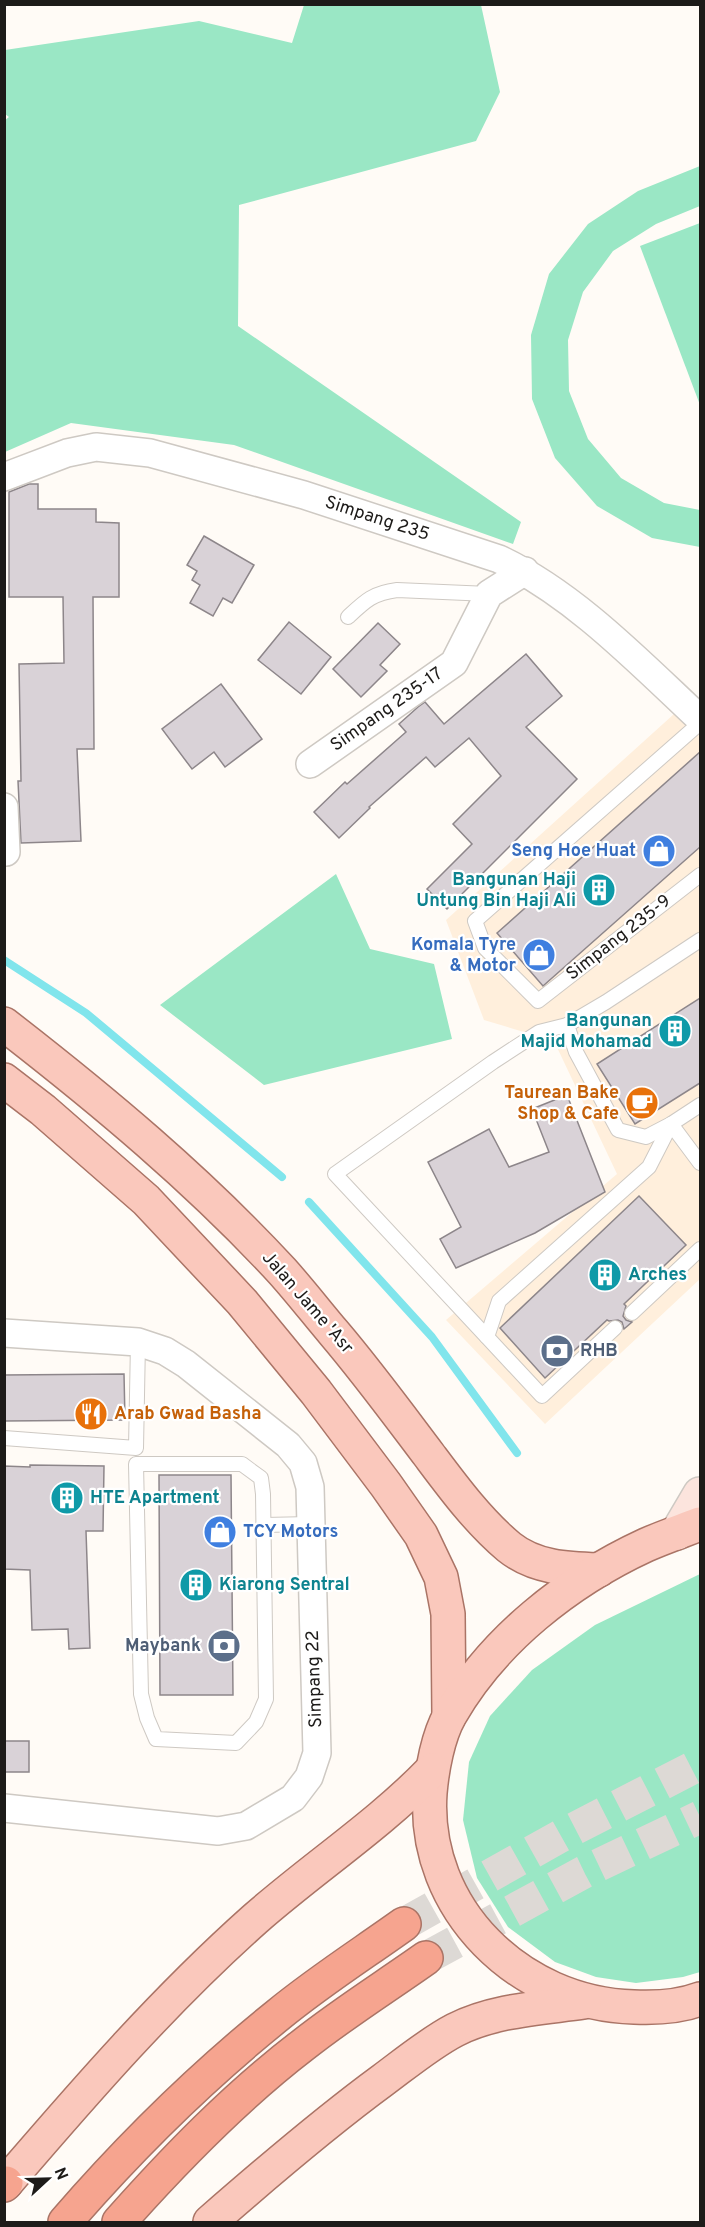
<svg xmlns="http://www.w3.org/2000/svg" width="705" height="2227" font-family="Overpass,sans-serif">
<rect width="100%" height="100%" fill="#fffbf6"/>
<!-- commercial -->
<polygon fill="#ffefdc" points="674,714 700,736 700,1279 545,1424 446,1320 617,1174 554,1041 484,1020 446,920"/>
<!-- green -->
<g fill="#9ae7c5">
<polygon points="304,5 481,5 500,92 476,141 239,205 238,326 521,522 513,544 234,445 71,423 5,452 4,121 9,117 5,114 5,50 199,21 292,43"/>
<polygon points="700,166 700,206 656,224 613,251 583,292 568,340 569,391 588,439 621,478 664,503 700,510 700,547 652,538 597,506 555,458 532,399 531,335 549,274 588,224 638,191"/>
<polygon points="700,223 700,405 640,246"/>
<polygon points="336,874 370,949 434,964 452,1039 264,1085 160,1005"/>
<polygon points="700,1574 700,1972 683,1977 636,1983 596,1977 555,1962 508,1927 477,1878 463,1820 469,1762 490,1716 532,1670 595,1625"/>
</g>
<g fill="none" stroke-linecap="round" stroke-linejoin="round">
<!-- stream -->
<g stroke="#81e5ec" stroke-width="8">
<polyline points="4,960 86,1013 282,1177"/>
<polyline points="309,1202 432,1337 517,1453"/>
</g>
</g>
<!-- building -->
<g fill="#d9d2d7" stroke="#8d868a" stroke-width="1.5">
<polygon points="29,484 38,484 38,509 96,509 96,522 119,523 119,597 93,597 94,749 77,749 81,841 21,843 18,781 21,781 19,664 64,663 63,597 9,597 9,492"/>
<polygon points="204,536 254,565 232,603 223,598 213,616 190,603 200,585 192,580 197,571 187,565"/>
<polygon points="289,622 331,657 301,694 258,660"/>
<polygon points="378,623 400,644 380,665 387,671 361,697 333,669"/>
<polygon points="526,654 562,696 526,727 577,779 447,909 427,889 472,844 453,824 501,776 469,738 435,767 426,757 369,807 370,808 339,838 314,812 345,782 347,784 406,732 399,724 418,707 425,702 444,724"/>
<polygon points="221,684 262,739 225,767 214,752 192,769 162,729"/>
<polygon points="700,752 700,847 543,986 497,933"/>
<polygon points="700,998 700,1083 635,1124 597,1064"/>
<polygon points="567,1095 605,1192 535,1233 456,1268 440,1239 461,1227 428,1162 489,1129 509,1167 549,1152 532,1109"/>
<polygon points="639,1196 686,1245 624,1304 626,1306 623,1316 626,1320 632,1322 624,1329 622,1322 618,1320 609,1321 607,1320 545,1378 500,1328"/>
<polygon points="124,1374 125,1420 4,1421 4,1375"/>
<polygon points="30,1465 104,1466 103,1531 86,1531 90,1648 69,1649 68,1629 32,1630 30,1570 4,1569 4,1466 30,1467"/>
<polygon points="159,1475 231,1475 233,1695 160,1695"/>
<rect x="4" y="1741" width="25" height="31"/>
</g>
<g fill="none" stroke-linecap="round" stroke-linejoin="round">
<!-- highway-tunnel -->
<g stroke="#ddd9d5" stroke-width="33" stroke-dasharray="33 16" stroke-linecap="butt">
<polyline points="404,1924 566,1833 700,1764"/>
<polyline points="426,1958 584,1872 700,1817"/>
</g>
<defs>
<g id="lane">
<path d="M348,617C365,601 373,593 397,590L489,594"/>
<polyline points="700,723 475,921 485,948 538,1001 700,875"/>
<polyline points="567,1025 576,1052 618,1130 646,1137 671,1124 700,1105"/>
<polyline points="632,1313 700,1249"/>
<polyline points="615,1328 542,1396 487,1337 499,1301 649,1167 671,1124 700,1163"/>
<polyline points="487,1337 335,1174 493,1062 539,1032 567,1025 606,1002 700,940"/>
<polyline points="4,1438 136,1448 138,1342"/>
<polygon points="136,1464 242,1464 261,1478 263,1494 266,1699 256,1722 236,1743 156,1739 147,1718 141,1694"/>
<polyline points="264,1525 311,1524"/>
</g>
<g id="street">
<path d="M4,477L67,453L96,447L150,453L304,495L499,559C574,594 640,663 700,719"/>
<polyline points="310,764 454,663 489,594 525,571"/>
<polyline points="4,807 6,852"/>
<polyline points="4,1333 138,1342 165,1351 186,1364 288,1445 303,1463 310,1487 317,1753 309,1777 293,1798 246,1826 218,1831 4,1808"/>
</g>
<polyline id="secondary" points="677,1533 700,1494"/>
<g id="primary">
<path d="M4,1024C102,1100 198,1180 282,1271C300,1291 317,1313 334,1333C368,1373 398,1414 429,1455C453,1487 478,1521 509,1547C535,1568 568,1569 599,1570"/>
<polyline points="4,1080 43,1110 146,1200 242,1302 316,1392 386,1485 421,1535 441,1577 448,1614 449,1716"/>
<path d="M700,1524C682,1531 664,1537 646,1545C568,1581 493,1640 450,1715C438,1736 432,1769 430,1793C422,1909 520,2004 634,2007C657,2008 679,2007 700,1999"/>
<path d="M6,2183C85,2091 164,2000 255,1919C313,1868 379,1825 432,1770"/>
<path d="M210,2222C266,2173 323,2124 383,2080C406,2063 430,2043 455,2030C494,2010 542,2008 584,2002"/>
</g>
<g id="highway">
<polyline points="4,2185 6,2183"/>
<path d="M65,2222C129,2148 201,2077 278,2015C318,1982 362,1954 404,1924"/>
<path d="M119,2222C175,2159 235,2097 303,2045C342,2014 385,1987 426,1958"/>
</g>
</defs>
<!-- lane casing -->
<use href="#lane" stroke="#cec9c3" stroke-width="16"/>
<!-- street casing -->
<use href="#street" stroke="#cec9c3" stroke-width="30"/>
<!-- secondary casing -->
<use href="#secondary" stroke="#cec9c3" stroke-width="36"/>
<!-- primary casing -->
<use href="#primary" stroke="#aa7466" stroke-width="36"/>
<!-- highway casing -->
<use href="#highway" stroke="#aa7466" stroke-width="36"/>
<!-- lane -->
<use href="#lane" stroke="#fff" stroke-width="14"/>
<!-- street -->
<use href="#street" stroke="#fff" stroke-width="27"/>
<!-- secondary -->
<use href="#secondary" stroke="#fce4dd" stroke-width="33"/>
<!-- primary -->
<use href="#primary" stroke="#fac8bc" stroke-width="33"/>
<!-- highway -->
<use href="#highway" stroke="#f6a48f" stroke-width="33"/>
</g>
<!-- icons -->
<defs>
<symbol id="shop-disc" viewBox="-11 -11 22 22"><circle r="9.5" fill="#3f7fe0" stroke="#fff"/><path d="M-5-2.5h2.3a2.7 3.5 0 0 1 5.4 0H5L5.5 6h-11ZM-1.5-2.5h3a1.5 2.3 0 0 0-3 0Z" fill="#fff"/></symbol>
<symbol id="building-disc" viewBox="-11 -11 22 22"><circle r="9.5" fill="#0f9aa8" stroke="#fff"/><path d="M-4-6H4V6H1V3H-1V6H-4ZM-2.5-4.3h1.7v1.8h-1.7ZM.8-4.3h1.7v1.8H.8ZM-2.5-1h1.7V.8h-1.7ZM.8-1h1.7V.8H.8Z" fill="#fff"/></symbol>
<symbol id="cafe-disc" viewBox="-11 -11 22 22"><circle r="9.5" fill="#e8710a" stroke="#fff"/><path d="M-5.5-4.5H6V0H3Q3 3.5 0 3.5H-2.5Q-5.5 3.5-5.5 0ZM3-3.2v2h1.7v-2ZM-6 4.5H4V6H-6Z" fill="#fff"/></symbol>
<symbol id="bank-disc" viewBox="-11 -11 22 22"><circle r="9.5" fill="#5c6f8a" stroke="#fff"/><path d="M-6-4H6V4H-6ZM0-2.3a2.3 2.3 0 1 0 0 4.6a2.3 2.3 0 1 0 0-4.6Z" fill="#fff"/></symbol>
<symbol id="restaurant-disc" viewBox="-11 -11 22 22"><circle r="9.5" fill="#e8710a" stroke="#fff"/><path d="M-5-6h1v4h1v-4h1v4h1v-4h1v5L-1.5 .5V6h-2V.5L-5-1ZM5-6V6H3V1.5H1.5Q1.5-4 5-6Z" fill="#fff"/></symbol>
</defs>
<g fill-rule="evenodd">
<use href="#shop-disc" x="640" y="832" width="38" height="38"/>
<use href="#building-disc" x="580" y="871" width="38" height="38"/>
<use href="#shop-disc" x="520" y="936" width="38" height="38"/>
<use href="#building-disc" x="656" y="1012" width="38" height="38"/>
<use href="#cafe-disc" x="623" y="1084" width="38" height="38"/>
<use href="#building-disc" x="586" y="1256" width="38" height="38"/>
<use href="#bank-disc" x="538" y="1332" width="38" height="38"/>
<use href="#restaurant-disc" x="72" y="1395" width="38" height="38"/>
<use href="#building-disc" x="48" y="1479" width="38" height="38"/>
<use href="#shop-disc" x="201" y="1513" width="38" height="38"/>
<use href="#building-disc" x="177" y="1566" width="38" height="38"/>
<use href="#bank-disc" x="205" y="1627" width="38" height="38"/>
</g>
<g text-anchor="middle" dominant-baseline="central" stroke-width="4.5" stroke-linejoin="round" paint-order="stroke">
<!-- street labels -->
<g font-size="18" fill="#1d1b19" stroke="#fff">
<text transform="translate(377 519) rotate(18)">Simpang 235</text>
<text transform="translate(387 710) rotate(-35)">Simpang 235-17</text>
<text transform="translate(619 938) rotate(-38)">Simpang 235-9</text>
<text transform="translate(307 1303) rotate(49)">Jalan Jame 'Asr</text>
<text transform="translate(315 1679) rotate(-92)">Simpang 22</text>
</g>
<!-- shop labels -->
<g font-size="18" font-weight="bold" fill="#366cbe" stroke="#fff" text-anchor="end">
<text x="636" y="851">Seng Hoe Huat</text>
<text x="516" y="945">Komala Tyre<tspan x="516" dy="21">&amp; Motor</tspan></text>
<text x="243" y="1532" text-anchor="start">TCY Motors</text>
</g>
<!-- culture labels -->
<g font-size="18" font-weight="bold" fill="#0d838f" stroke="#fff" text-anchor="start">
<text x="576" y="880" text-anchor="end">Bangunan Haji<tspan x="576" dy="21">Untung Bin Haji Ali</tspan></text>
<text x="652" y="1021" text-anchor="end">Bangunan<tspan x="652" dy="21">Majid Mohamad</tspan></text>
<text x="628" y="1275">Arches</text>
<text x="90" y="1498">HTE Apartment</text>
<text x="219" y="1585">Kiarong Sentral</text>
</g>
<!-- food labels -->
<g font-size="18" font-weight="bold" fill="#c56008" stroke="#fff" text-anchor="end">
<text x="619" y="1093">Taurean Bake<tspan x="619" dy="21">Shop &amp; Cafe</tspan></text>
<text x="114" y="1414" text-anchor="start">Arab Gwad Basha</text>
</g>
<!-- service labels -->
<g font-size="18" font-weight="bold" fill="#4e5e75" stroke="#fff" text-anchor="start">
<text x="580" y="1351">RHB</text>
<text x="201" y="1646" text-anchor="end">Maybank</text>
</g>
</g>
<!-- border -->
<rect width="705" height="2227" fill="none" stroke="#1d1b19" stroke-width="12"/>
<!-- north arrow -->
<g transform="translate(48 2179) rotate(68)" stroke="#ffffff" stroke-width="4.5" paint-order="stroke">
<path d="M0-4.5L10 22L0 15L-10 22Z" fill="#1d1b19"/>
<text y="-9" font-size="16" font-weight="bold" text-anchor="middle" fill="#1d1b19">N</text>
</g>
</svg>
